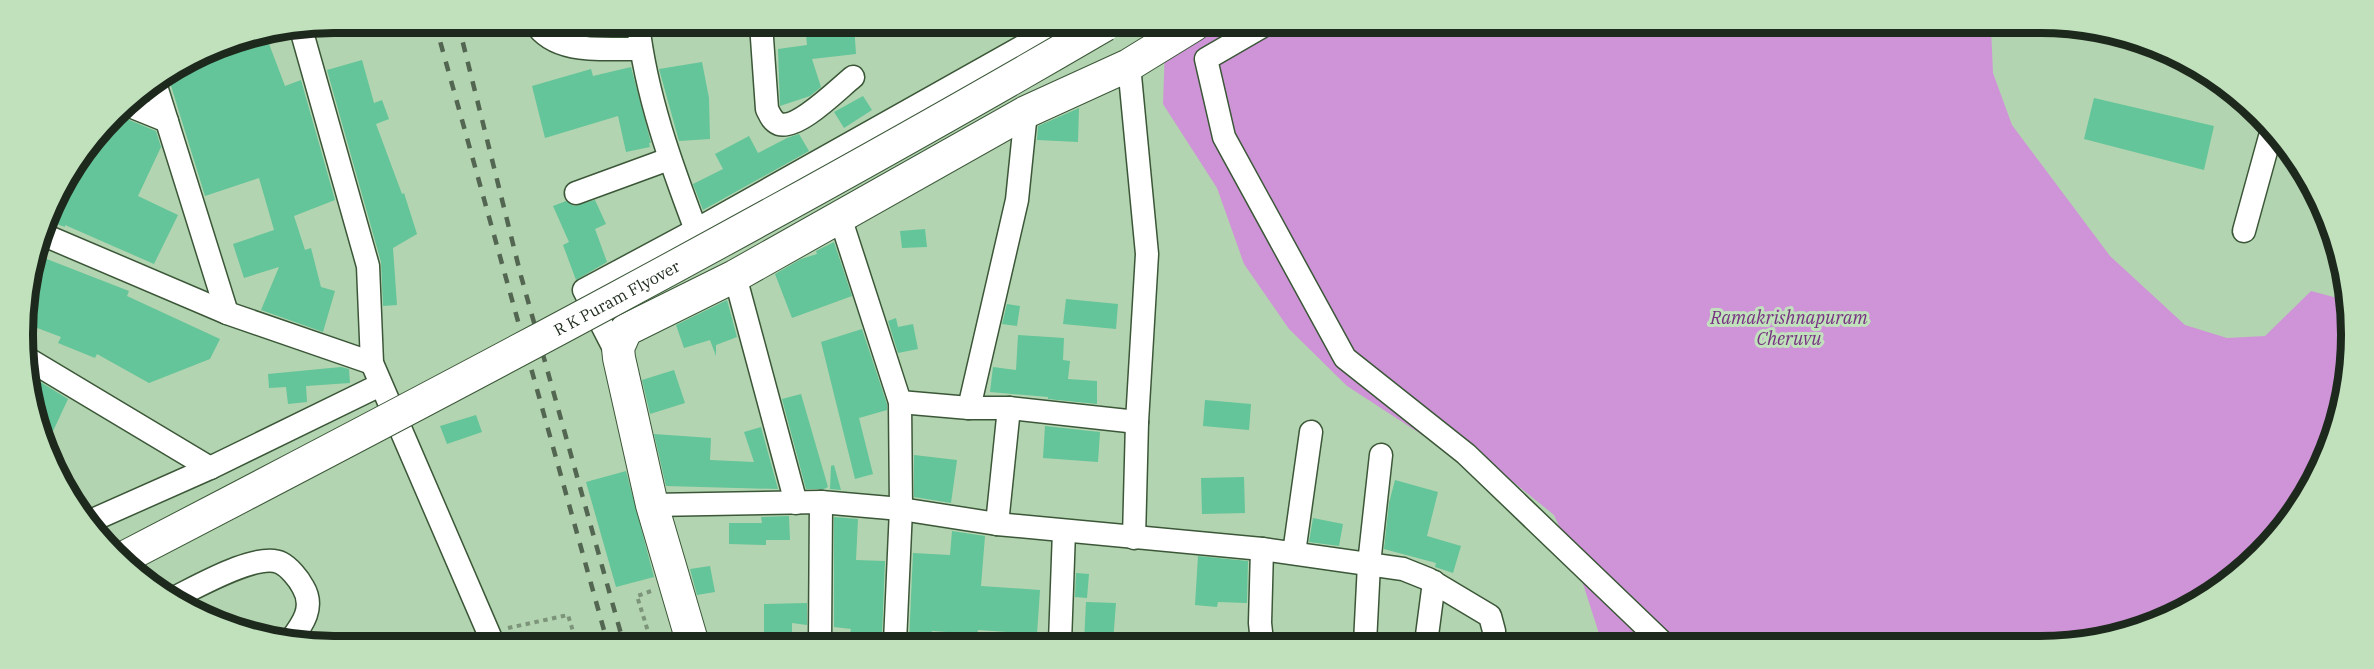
<svg xmlns="http://www.w3.org/2000/svg" width="2374" height="669" font-family="'IBM Plex Serif',serif">
<rect width="100%" height="100%" fill="#b3d4b0"/>
<!-- water -->
<polygon fill="#cf94d7" points="1197,25 1991,28 1993,73 2012,125 2110,256 2185,325 2227,338 2265,336 2311,291 2345,300 2346,395 2319,473 2260,555 2177,614 2080,644 1602,643 1577,565 1554,515 1512,481 1447,451 1347,386 1289,329 1244,264 1217,188 1163,104 1165,46"/>
<!-- building -->
<g fill="#63c599">
<polygon points="805,24 854,24 856,54 812,59 821,87 810,96 780,106 778,49 807,45"/>
<polygon points="266,36 285,86 301,80 335,200 294,216 305,250 311,248 321,287 335,291 323,332 261,310 279,267 244,278 233,244 274,230 259,178 205,196 168,76 215,46"/>
<polygon points="362,60 374,103 382,100 389,119 376,124 402,194 404,193 417,234 393,248 397,305 383,306 381,262 327,70"/>
<polygon points="702,62 709,98 710,139 679,141 659,69"/>
<polygon points="631,67 651,143 649,143 650,147 626,152 618,116 545,138 532,86 591,69 593,76"/>
<polygon points="863,96 872,110 844,128 834,112"/>
<polygon points="2094,98 2214,126 2204,170 2084,139"/>
<polygon points="1079,108 1078,142 1037,140 1038,126"/>
<polygon points="117,115 156,131 161,147 138,196 178,215 154,264 65,225 65,227 48,221 55,196"/>
<polygon points="799,134 809,151 703,210 693,184 723,169 715,154 749,136 758,153 787,138"/>
<polygon points="595,200 606,224 595,229 607,262 576,280 563,245 569,242 553,206 566,201 574,206"/>
<polygon points="925,229 927,247 902,248 900,231"/>
<polygon points="834,242 852,296 792,318 775,274 801,259 817,254 816,251"/>
<polygon points="39,256 129,291 127,296 220,339 210,359 149,383 97,354 95,358 58,343 61,337 24,323 23,314"/>
<polygon points="1066,299 1118,304 1116,329 1063,324"/>
<polygon points="727,300 737,337 716,345 716,356 710,340 684,348 676,325"/>
<polygon points="1007,304 1020,306 1017,326 1002,324"/>
<polygon points="896,318 898,327 913,324 918,349 898,353 888,321"/>
<polygon points="862,329 887,404 887,410 859,418 873,474 855,479 821,342"/>
<polygon points="1018,335 1064,338 1063,360 1070,361 1068,379 1097,381 1097,404 1048,399 1048,397 990,392 993,367 1016,370"/>
<polygon points="341,367 349,369 350,383 306,386 307,402 288,404 286,387 269,388 268,374"/>
<polygon points="674,370 685,403 650,414 642,380"/>
<polygon points="29,375 68,399 47,444 33,416"/>
<polygon points="801,394 828,487 824,489 806,489 782,399"/>
<polygon points="1205,400 1251,404 1249,430 1203,426"/>
<polygon points="476,415 482,432 447,444 440,426"/>
<polygon points="1045,426 1100,432 1098,462 1043,458"/>
<polygon points="761,427 778,489 666,486 654,434 711,438 710,460 754,462 744,432"/>
<polygon points="914,455 957,460 951,503 914,497"/>
<polygon points="834,465 841,490 830,489 831,466"/>
<polygon points="626,471 654,577 616,587 586,482"/>
<polygon points="1244,477 1245,513 1202,514 1201,478"/>
<polygon points="1395,480 1438,492 1427,536 1461,546 1453,573 1435,567 1436,563 1384,549 1389,503"/>
<polygon points="789,516 790,540 766,540 766,545 729,544 729,523 762,523 761,517"/>
<polygon points="834,517 858,519 856,560 885,561 882,635 850,633 851,629 834,627"/>
<polygon points="1313,518 1343,524 1339,546 1309,542"/>
<polygon points="952,531 985,536 981,586 1040,590 1037,634 978,630 977,634 932,631 932,642 909,642 913,553 950,555"/>
<polygon points="1198,556 1248,561 1247,603 1218,602 1217,607 1195,605"/>
<polygon points="710,566 715,592 697,595 690,569"/>
<polygon points="1076,573 1089,574 1087,598 1075,597"/>
<polygon points="1086,602 1116,603 1113,642 1084,642"/>
<polygon points="807,603 807,625 792,623 792,642 764,641 764,604"/>
</g>
<g fill="none" stroke-linecap="round" stroke-linejoin="round">
<defs>
<g id="street">
<path d="M535,23C556,56 607,48 641,49"/>
<path d="M638,24C646,95 671,164 696,230"/>
<path d="M761,24L767,109C770,115 772,121 779,124C798,130 838,89 853,77"/>
<polyline points="1263,26 1206,59 1224,137 1345,358 1466,454 1663,643"/>
<polyline points="301,29 368,266 372,363 492,641"/>
<polyline points="1129,65 1147,254 1137,422 1134,538"/>
<polyline points="155,83 227,313"/>
<polyline points="125,104 167,121"/>
<polyline points="576,193 669,159"/>
<polyline points="840,217 900,402 901,509 895,642"/>
<polyline points="2244,231 2271,133"/>
<polyline points="44,235 227,313 372,363"/>
<polyline points="735,276 796,503"/>
<polyline points="619,358 584,290 696,230 1061,25"/>
<polyline points="28,359 210,468"/>
<polyline points="900,402 969,408 1009,408 1137,422"/>
<polyline points="969,408 1017,200 1026,112"/>
<polyline points="652,505 821,502 901,509 997,524 1262,549 1403,569 1428,579 1490,616 1494,631 1492,643"/>
<polyline points="86,523 210,468 380,385"/>
<polyline points="997,524 1009,408"/>
<polyline points="1294,553 1311,432"/>
<path d="M172,599C195,588 258,551 281,563C289,567 299,579 303,587C315,607 303,624 290,641"/>
<polyline points="820,642 821,502"/>
<polyline points="1060,642 1064,531"/>
<polyline points="1262,642 1260,623 1262,549"/>
<polyline points="1365,643 1369,564 1381,455"/>
<polyline points="1426,643 1434,582"/>
</g>
<polyline id="secondary" points="692,641 652,505 619,358 618,348 626,330 735,276 1026,112 1129,65 1194,25"/>
</defs>
<!-- street casing -->
<use href="#street" stroke="#3b5738" stroke-width="25"/>
<!-- secondary casing -->
<use href="#secondary" stroke="#3b5738" stroke-width="34"/>
<!-- path -->
<g stroke="#7c957a" stroke-width="4" stroke-dasharray="4.5 4.5" stroke-linecap="butt">
<polyline points="651,591 637,596 651,641"/>
<polyline points="508,628 568,615 576,641"/>
</g>
<!-- street -->
<use href="#street" stroke="#fff" stroke-width="22"/>
<!-- secondary -->
<use href="#secondary" stroke="#fff" stroke-width="32"/>
<!-- rail -->
<g stroke="#536651" stroke-width="4.5" stroke-dasharray="10 10" stroke-linecap="butt">
<polyline points="435,23 607,641"/>
<polyline points="458,23 521,276 623,641"/>
</g>
<defs>
<g id="secondary-bridge">
<path id="s1" d="M123,558C454,386 783,213 1105,25"/>
</g>
</defs>
<!-- secondary-bridge casing -->
<use href="#secondary-bridge" stroke="#3b5738" stroke-width="34" stroke-linecap="butt"/>
<!-- secondary-bridge -->
<use href="#secondary-bridge" stroke="#fff" stroke-width="32"/>
</g>
<g text-anchor="middle" dominant-baseline="central" stroke-width="6" stroke-linejoin="round" paint-order="stroke">
<!-- street labels -->
<g font-size="16" fill="#1d291c" stroke="#c0e1bc">
<text stroke="none"><textPath href="#s1" startOffset="558">R K Puram Flyover</textPath></text>
</g>
<!-- water labels -->
<g font-size="18" font-style="italic" fill="#773181" stroke="#c0e1bc">
<text x="1789" y="317">Ramakrishnapuram<tspan x="1789" dy="21">Cheruvu</tspan></text>
</g>
</g>
<!-- crop -->
<path d="M0 0H2374V669H0ZM334 33H2040A301 301 0 0 1 2341 334V335A301 301 0 0 1 2040 636H334A301 301 0 0 1 33 335V334A301 301 0 0 1 334 33Z" fill="#c0e1bc" fill-rule="evenodd"/>
<path fill="none" stroke="#1d291c" stroke-width="8" d="M334 33H2040A301 301 0 0 1 2341 334V335A301 301 0 0 1 2040 636H334A301 301 0 0 1 33 335V334A301 301 0 0 1 334 33Z"/>
</svg>
